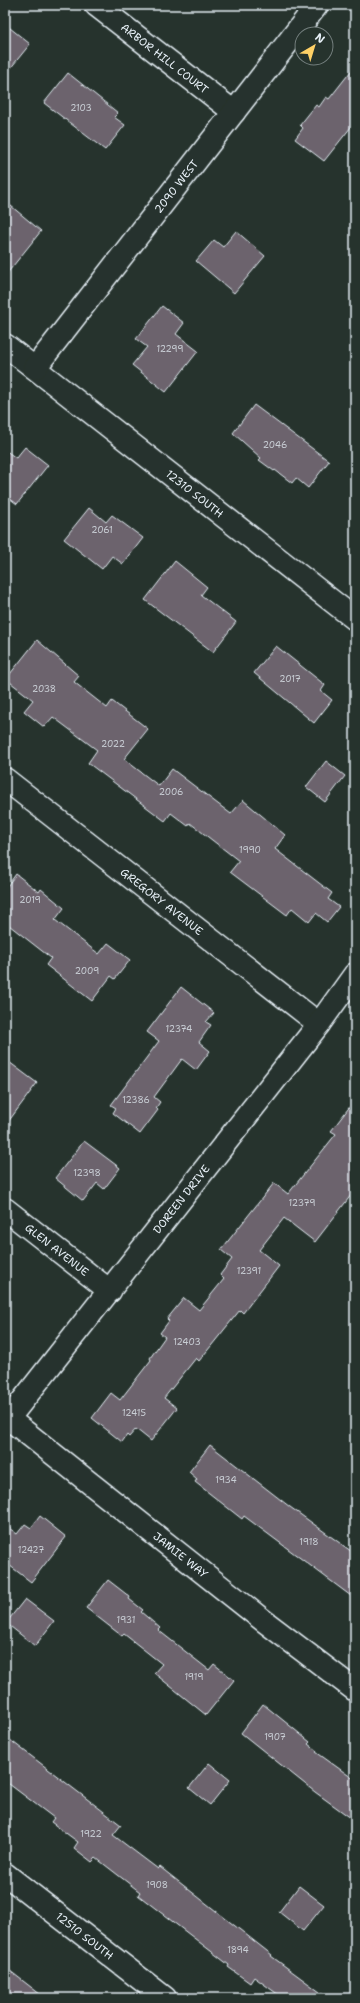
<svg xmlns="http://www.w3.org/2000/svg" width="360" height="2003" font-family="'Shantell Sans',sans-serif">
<rect width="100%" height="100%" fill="#26332d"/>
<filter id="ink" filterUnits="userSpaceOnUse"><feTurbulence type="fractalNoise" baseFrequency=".025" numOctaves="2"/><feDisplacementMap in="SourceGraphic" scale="8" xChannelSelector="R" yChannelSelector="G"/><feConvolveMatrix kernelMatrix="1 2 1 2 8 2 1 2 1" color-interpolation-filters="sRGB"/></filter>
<g filter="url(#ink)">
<!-- building -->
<g fill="#6c646d" stroke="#e8f1f8">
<polygon points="5,24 30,44 5,75"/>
<polygon points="355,66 355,122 324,161 295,139 303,128 300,125 316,105 319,107 326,97 329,99"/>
<polygon points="68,73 118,113 114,117 125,125 105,150 44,103"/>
<polygon points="5,201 41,231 5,276"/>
<polygon points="236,231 265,256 234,293 196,261 214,240 223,247"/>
<polygon points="162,306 184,323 176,334 198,351 166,392 132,365 147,347 136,339"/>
<polygon points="254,405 329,461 308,488 296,478 292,483 275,470 274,471 259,460 261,458 233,433"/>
<polygon points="25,447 48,465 17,504 5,495 5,450 16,458"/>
<polygon points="89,508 106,522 112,515 143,538 123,564 112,556 102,569 64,539"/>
<polygon points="175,561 207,587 201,595 236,622 213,652 145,600"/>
<polygon points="37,640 79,676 74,682 107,708 112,701 148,729 124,759 159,786 172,769 231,814 243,800 285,835 275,849 332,893 328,899 339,907 327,922 316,913 309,922 292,908 287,915 230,872 239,861 190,823 188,826 171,813 165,821 88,763 97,750 53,717 44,727 24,711 33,700 6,679"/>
<polygon points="276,646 325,685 321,691 332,700 314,723 254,673"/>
<polygon points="326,761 345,776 325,802 306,787"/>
<polygon points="16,874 39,892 41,889 64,908 55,920 99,954 108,943 130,960 115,979 111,976 92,1001 46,965 51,958 5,922 5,889"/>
<polygon points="181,987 214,1013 206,1022 211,1025 199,1042 210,1051 196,1070 182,1059 154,1097 160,1102 156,1108 158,1110 140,1134 113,1113 116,1108 111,1105 159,1041 147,1032"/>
<polygon points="5,1059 37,1083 5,1126"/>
<polygon points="355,1100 355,1190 315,1242 284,1218 259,1250 279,1266 243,1313 240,1310 199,1361 196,1358 164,1398 177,1408 151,1441 136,1429 129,1437 127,1435 122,1442 92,1418 111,1393 120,1400 151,1360 150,1358 165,1337 160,1333 169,1321 167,1319 184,1298 199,1310 224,1279 220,1275 232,1259 221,1250 274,1183 288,1194 336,1134 331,1131"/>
<polygon points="84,1141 120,1168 104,1189 97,1183 83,1201 55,1178"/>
<polygon points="210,1445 290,1507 355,1554 355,1599 244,1516 242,1519 195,1482 197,1479 189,1472"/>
<polygon points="40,1516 66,1537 31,1582 5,1562 5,1525 17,1534 25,1524 31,1528"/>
<polygon points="108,1580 130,1597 129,1599 143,1610 141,1612 160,1628 158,1630 209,1670 214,1664 234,1680 206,1715 154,1673 162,1664 124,1634 122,1636 86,1608"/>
<polygon points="25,1599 54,1621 35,1646 6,1623"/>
<polygon points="263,1704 310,1742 308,1744 317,1751 316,1752 355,1780 355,1821 315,1792 241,1733"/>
<polygon points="5,1736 121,1825 113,1835 158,1869 160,1867 272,1955 271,1956 328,1998 283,1998 254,1977 250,1983 228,1967 229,1965 138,1895 140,1892 96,1858 92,1862 74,1848 78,1842 51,1822 54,1818 5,1781"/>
<polygon points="209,1763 230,1780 210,1805 189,1788"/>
<polygon points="299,1886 324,1905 303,1931 279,1912"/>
<polygon points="5,1967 45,1998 5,1998"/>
</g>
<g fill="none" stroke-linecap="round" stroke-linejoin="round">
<defs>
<g id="minor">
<path id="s1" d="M96,5L234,112"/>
<path id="s2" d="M5,345L355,619"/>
<path id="s3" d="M35,368L317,5"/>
<path id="s4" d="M5,779L319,1024"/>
<path id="s5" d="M5,1209L110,1291"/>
<path id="s6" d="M9,1419L264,1621L355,1690"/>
<path id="s7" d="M5,1423L319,1024L355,974"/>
<path id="s8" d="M5,1874L165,1998"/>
</g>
</defs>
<!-- minor casing -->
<use href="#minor" stroke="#e8f1f8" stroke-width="25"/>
<!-- minor -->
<use href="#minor" stroke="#26332d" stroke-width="22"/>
</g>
</g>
<g text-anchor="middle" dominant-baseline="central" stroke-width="4" stroke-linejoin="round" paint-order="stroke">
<!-- number labels -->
<g font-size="9" fill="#c9ced5">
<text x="81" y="108">2103</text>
<text x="170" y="349">12299</text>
<text x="275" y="445">2046</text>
<text x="102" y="530">2061</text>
<text x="290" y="679">2017</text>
<text x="44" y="689">2038</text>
<text x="113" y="744">2022</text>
<text x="171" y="792">2006</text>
<text x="250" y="850">1990</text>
<text x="30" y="900">2019</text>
<text x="87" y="971">2009</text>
<text x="179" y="1029">12374</text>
<text x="136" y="1100">12386</text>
<text x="87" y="1173">12398</text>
<text x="302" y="1203">12379</text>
<text x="249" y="1271">12391</text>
<text x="187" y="1342">12403</text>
<text x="134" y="1413">12415</text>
<text x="226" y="1480">1934</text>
<text x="309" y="1542">1918</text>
<text x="31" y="1550">12427</text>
<text x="126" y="1620">1931</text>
<text x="194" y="1677">1919</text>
<text x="275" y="1737">1907</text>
<text x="91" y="1834">1922</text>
<text x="157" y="1885">1908</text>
<text x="238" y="1950">1894</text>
</g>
<!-- street labels -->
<g font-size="11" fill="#e8f1f8" stroke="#26332d">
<text stroke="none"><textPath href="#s1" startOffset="87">ARBOR HILL COURT</textPath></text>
<text stroke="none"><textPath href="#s3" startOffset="230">2090 WEST</textPath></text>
<text stroke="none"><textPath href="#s2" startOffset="241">12310 SOUTH</textPath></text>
<text stroke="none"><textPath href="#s4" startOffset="199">GREGORY AVENUE</textPath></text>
<text stroke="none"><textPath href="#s7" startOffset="285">DOREEN DRIVE</textPath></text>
<text stroke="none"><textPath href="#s5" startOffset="66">GLEN AVENUE</textPath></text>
<text stroke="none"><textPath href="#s6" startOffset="219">JAMIE WAY</textPath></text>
<text stroke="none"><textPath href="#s8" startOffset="101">12510 SOUTH</textPath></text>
</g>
</g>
<!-- margin -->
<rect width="360" height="2003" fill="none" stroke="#26332d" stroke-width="20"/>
<rect x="10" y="10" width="340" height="1983" fill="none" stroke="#e8f1f8" stroke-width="1.5" filter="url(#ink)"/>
<!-- north arrow -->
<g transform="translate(314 46) rotate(38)"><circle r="19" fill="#26332d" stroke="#747f7e"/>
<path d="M0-3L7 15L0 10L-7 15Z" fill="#ffd166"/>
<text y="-6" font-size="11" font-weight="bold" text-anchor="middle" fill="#e8f1f8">N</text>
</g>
</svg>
